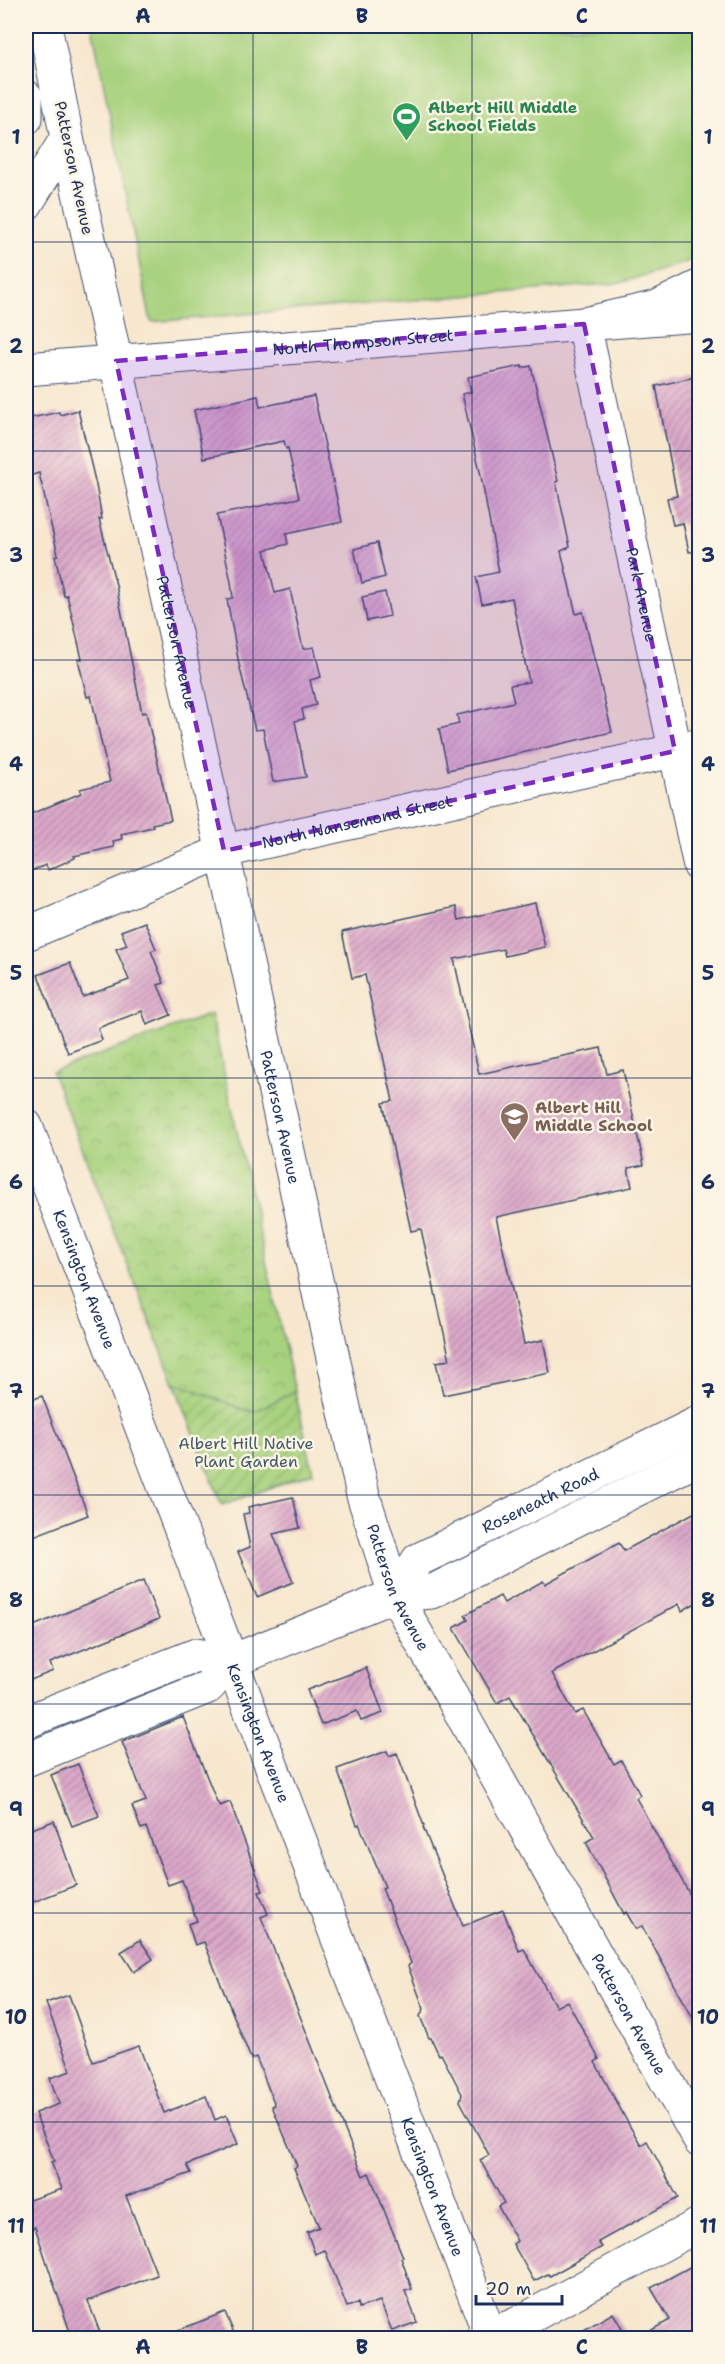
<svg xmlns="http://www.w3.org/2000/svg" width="725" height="2364" font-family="'Shantell Sans',sans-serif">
<defs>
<pattern id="park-crowns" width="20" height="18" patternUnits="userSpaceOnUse" patternTransform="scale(1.5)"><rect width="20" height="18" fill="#a7d27e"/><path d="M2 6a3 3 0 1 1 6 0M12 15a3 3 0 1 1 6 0" fill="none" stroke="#8fb56f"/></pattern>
<pattern id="garden-furrows" width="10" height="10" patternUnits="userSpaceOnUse" patternTransform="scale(1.5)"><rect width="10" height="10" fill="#a7d27e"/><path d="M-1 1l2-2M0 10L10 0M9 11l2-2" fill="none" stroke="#8fb56f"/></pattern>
<pattern id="building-hatch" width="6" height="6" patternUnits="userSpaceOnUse" patternTransform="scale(1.5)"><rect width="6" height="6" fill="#dca8c9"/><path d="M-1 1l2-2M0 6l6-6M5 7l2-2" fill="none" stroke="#b289a6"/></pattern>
</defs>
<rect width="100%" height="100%" fill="#fcf5e5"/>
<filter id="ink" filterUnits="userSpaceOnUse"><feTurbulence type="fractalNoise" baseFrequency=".0167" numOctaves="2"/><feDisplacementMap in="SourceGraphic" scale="12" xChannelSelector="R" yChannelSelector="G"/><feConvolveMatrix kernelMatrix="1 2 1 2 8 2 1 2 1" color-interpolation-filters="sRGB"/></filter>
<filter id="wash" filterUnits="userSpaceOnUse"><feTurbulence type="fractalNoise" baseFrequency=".008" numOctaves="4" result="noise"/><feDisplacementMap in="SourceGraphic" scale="24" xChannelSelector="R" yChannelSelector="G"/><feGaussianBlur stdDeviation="1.35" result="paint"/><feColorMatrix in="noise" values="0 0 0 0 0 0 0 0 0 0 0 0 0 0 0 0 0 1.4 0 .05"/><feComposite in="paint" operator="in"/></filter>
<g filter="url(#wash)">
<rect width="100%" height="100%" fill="#f7e7ce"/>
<!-- park -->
<polygon fill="url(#park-crowns)" stroke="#61806e" stroke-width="1.5" points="211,1014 313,1472 222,1505 52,1072"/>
<!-- garden -->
<polygon fill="url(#garden-furrows)" stroke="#61806e" stroke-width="1.5" points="174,1382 247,1411 256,1411 295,1391 313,1472 222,1505"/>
<!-- pitch -->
<polygon fill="#a7d27e" stroke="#61806e" stroke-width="1.5" points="92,26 699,26 699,256 684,263 620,283 151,322"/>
<g id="blocks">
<!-- building -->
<g fill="url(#building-hatch)">
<polygon points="522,366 522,368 531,366 558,481 556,482 570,547 561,551 576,614 583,612 612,732 448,770 439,729 459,724 457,715 514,702 510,685 529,682 512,598 482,604 476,577 499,572 480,471 462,394 471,392 468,377"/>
<polygon points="699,376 699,551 689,552 683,523 673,525 667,498 677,496 656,386"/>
<polygon points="258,396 260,407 314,396 342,522 286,534 288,544 265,550 275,593 290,589 303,649 314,647 321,677 310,680 316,705 302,709 304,719 295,721 306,777 273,782 263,729 255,730 239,664 227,599 233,598 231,582 217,515 299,498 288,448 286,449 284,441 204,458 194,410"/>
<polygon points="78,410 96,485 102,519 99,519 116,585 142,713 146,712 171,820 152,824 153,827 121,834 122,839 113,841 114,847 74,856 75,858 48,870 46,865 26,873 26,816 81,793 80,789 110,782 91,696 87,697 78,659 82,659 67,595 64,596 55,556 58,555 39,473 26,477 26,419 59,412 60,415"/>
<polygon points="377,543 385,577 362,583 354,549"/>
<polygon points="385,592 390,616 367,621 362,597"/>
<polygon points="535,903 545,947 505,956 503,949 454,959 479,1074 601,1048 607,1074 623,1070 644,1165 628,1168 632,1187 496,1217 524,1344 543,1340 550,1373 443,1395 436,1362 450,1360 421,1229 411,1231 383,1103 393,1101 365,975 352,978 342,932 456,907 459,920"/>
<polygon points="145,922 156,949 151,951 164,983 158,985 171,1015 147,1025 142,1011 98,1028 102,1040 68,1053 38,975 70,963 83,997 129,980 116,949 127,945 121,931"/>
<polygon points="42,1396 88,1515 26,1539 26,1402"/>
<polygon points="293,1497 300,1528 273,1534 293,1582 257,1597 238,1552 250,1547 243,1514 249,1513 248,1507"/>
<polygon points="699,1510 699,1601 682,1611 679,1604 552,1673 575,1714 583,1710 614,1764 621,1760 640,1795 636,1798 699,1911 699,2029 642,1926 636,1929 626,1912 624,1914 586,1842 594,1837 510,1696 497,1703 454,1628 468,1620 465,1615 500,1596 504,1603 543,1581 545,1584 619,1543 624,1551"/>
<polygon points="143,1581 159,1619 50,1663 53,1671 26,1682 26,1629"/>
<polygon points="366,1668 383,1713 361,1721 357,1711 321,1725 307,1690"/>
<polygon points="183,1717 217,1802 220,1806 230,1802 263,1891 259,1892 268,1914 261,1917 363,2176 369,2173 403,2257 401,2258 412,2289 405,2291 417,2322 392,2331 380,2301 359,2308 358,2303 347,2307 325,2250 315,2254 307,2232 319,2227 294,2168 297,2166 272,2106 275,2105 256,2057 251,2059 204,1942 195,1945 188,1924 197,1921 182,1880 168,1885 146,1827 141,1829 132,1806 146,1801 122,1742"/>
<polygon points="387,1751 389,1756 397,1753 424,1826 423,1827 463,1926 503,1910 519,1951 524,1949 556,2007 567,2001 599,2059 595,2062 629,2125 641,2145 647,2141 678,2198 598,2242 602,2247 550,2276 548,2274 534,2281 513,2244 517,2241 498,2206 504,2203 480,2160 489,2155 460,2101 462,2094 441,2054 439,2055 431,2038 429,2038 420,2016 424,2009 408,1966 411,1963 382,1888 385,1887 359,1824 357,1825 337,1769"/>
<polygon points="78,1764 99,1816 72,1826 51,1775"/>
<polygon points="54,1821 76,1885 26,1905 26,1831"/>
<polygon points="140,1940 153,1959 134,1972 121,1952"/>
<polygon points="69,1995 93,2062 139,2046 164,2113 206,2096 215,2120 226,2115 238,2144 187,2165 191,2173 126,2196 157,2275 88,2301 102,2338 72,2338 35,2227 30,2229 26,2215 26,2201 62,2189 51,2162 54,2161 35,2113 59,2104 50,2078 71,2071 46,2003"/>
<polygon points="699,2262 699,2333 690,2338 637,2338 670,2320 651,2288"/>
<polygon points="225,2312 236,2338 161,2338 160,2337"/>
<polygon points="613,2313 628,2338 570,2338"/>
</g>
</g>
</g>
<g filter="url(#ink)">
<use href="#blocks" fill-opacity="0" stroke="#3c4b6f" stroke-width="1.5"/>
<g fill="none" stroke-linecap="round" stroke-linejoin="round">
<defs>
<g id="minor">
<path id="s1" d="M67,138L363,1495L395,1595L700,2141"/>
<path id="s2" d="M700,315L584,324L700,866"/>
<path id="s3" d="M26,934L224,851L700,745"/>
<path id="s4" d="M395,1595L418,1560L700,1422"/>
<polyline points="26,1722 196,1655 232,1661"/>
<polyline points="26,1760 208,1687 232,1661 395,1595 431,1592 700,1458"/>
<polyline points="482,2338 517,2324 700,2224"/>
</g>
<g id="major">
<polyline points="26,97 26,118"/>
<polyline points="26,204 67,138 45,26"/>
<path id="s5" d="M26,369L584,324"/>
<path id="s6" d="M26,1126L491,2338"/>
</g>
<polyline id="highway" points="584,324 657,307 700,286"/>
</defs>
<!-- minor casing -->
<use href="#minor" stroke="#3c4b6f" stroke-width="35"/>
<!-- major casing -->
<use href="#major" stroke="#3c4b6f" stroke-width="35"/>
<!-- highway casing -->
<use href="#highway" stroke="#3c4b6f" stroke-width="35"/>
<!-- minor -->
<use href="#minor" stroke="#fff" stroke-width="33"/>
<!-- major -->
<use href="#major" stroke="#fff" stroke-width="33"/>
<!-- highway -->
<use href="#highway" stroke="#fff" stroke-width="33"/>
</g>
</g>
<!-- marked area -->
<path fill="#7b2cbf" fill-opacity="0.2" stroke="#7b2cbf" stroke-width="4.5" stroke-dasharray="12 8" stroke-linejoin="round" d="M584,324L675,751L224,851L116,361Z"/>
<!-- grid -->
<path fill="none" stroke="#1b2f5e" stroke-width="1.5" stroke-opacity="0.55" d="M253,26V2338M472,26V2338M26,242H700M26,451H700M26,660H700M26,869H700M26,1078H700M26,1286H700M26,1495H700M26,1704H700M26,1913H700M26,2122H700"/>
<!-- icons -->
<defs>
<symbol id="stadium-pin" viewBox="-11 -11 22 30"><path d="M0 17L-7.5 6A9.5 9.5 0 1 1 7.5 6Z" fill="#2e9e5b" stroke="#fcf5e5"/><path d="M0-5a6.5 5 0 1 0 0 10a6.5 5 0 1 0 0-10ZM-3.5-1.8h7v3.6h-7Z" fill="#fff"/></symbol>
<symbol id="school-pin" viewBox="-11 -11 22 30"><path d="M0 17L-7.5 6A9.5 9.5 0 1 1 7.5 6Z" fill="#8d6e63" stroke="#fcf5e5"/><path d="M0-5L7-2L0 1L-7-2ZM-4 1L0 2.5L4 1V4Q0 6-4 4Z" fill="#fff"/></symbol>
</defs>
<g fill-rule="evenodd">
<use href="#stadium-pin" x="390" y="100" width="33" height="45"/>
<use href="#school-pin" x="498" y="1100" width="33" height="45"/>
</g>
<g text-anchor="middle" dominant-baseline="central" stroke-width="5" stroke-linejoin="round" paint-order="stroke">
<!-- leisure labels -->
<g font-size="16" font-weight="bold" fill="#27864d" stroke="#fcf5e5" text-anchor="start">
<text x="428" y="107">Albert Hill Middle<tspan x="428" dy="18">School Fields</tspan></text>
</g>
<!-- street labels -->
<g font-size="16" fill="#1b2f5e" stroke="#fcf5e5">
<text transform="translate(74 168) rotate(78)">Patterson Avenue</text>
<text stroke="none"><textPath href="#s5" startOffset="338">North Thompson Street</textPath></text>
<text stroke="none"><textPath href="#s2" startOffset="393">Park Avenue</textPath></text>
<text stroke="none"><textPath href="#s1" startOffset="516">Patterson Avenue</textPath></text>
<text stroke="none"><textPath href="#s3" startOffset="351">North Nansemond Street</textPath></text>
<text stroke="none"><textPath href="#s1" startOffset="1002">Patterson Avenue</textPath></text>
<text stroke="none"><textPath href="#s6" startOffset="164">Kensington Avenue</textPath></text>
<text stroke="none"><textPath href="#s4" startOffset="178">Roseneath Road</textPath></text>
<text stroke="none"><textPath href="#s1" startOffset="1488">Patterson Avenue</textPath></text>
<text stroke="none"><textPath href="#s6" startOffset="650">Kensington Avenue</textPath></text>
<text stroke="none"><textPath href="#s1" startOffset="1974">Patterson Avenue</textPath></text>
<text stroke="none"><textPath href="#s6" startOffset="1136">Kensington Avenue</textPath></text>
</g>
<!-- education labels -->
<g font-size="16" font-weight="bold" fill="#785e54" stroke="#fcf5e5" text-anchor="start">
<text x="535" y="1107">Albert Hill<tspan x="535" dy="18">Middle School</tspan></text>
</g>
<!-- park labels -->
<g font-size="16" fill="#3e5866" stroke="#fcf5e5">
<text x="246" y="1443">Albert Hill Native<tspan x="246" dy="18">Plant Garden</tspan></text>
</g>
</g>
<!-- margin -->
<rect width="725" height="2364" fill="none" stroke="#fcf5e5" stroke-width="66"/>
<!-- scale -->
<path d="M476 2295v9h86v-9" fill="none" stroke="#1b2f5e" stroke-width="3"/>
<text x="485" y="2295" font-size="18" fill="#1b2f5e" stroke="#fcf5e5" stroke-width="4.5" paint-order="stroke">20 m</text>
<rect x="33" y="33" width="659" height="2298" fill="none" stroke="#1b2f5e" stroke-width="2"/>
<g font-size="20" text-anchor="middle" font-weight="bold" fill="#1b2f5e">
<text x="143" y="23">A</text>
<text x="362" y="23">B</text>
<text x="582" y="23">C</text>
<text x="16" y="144">1</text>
<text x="708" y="144">1</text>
<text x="16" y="353">2</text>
<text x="708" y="353">2</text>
<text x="16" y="562">3</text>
<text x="708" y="562">3</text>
<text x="16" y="771">4</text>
<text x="708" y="771">4</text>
<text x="16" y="980">5</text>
<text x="708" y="980">5</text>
<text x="16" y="1189">6</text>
<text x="708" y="1189">6</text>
<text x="16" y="1398">7</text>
<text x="708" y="1398">7</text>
<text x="16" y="1607">8</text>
<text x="708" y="1607">8</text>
<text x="16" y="1816">9</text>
<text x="708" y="1816">9</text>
<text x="16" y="2024">10</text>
<text x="708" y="2024">10</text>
<text x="16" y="2233">11</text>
<text x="708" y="2233">11</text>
<text x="143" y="2354">A</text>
<text x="362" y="2354">B</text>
<text x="582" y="2354">C</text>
</g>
</svg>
